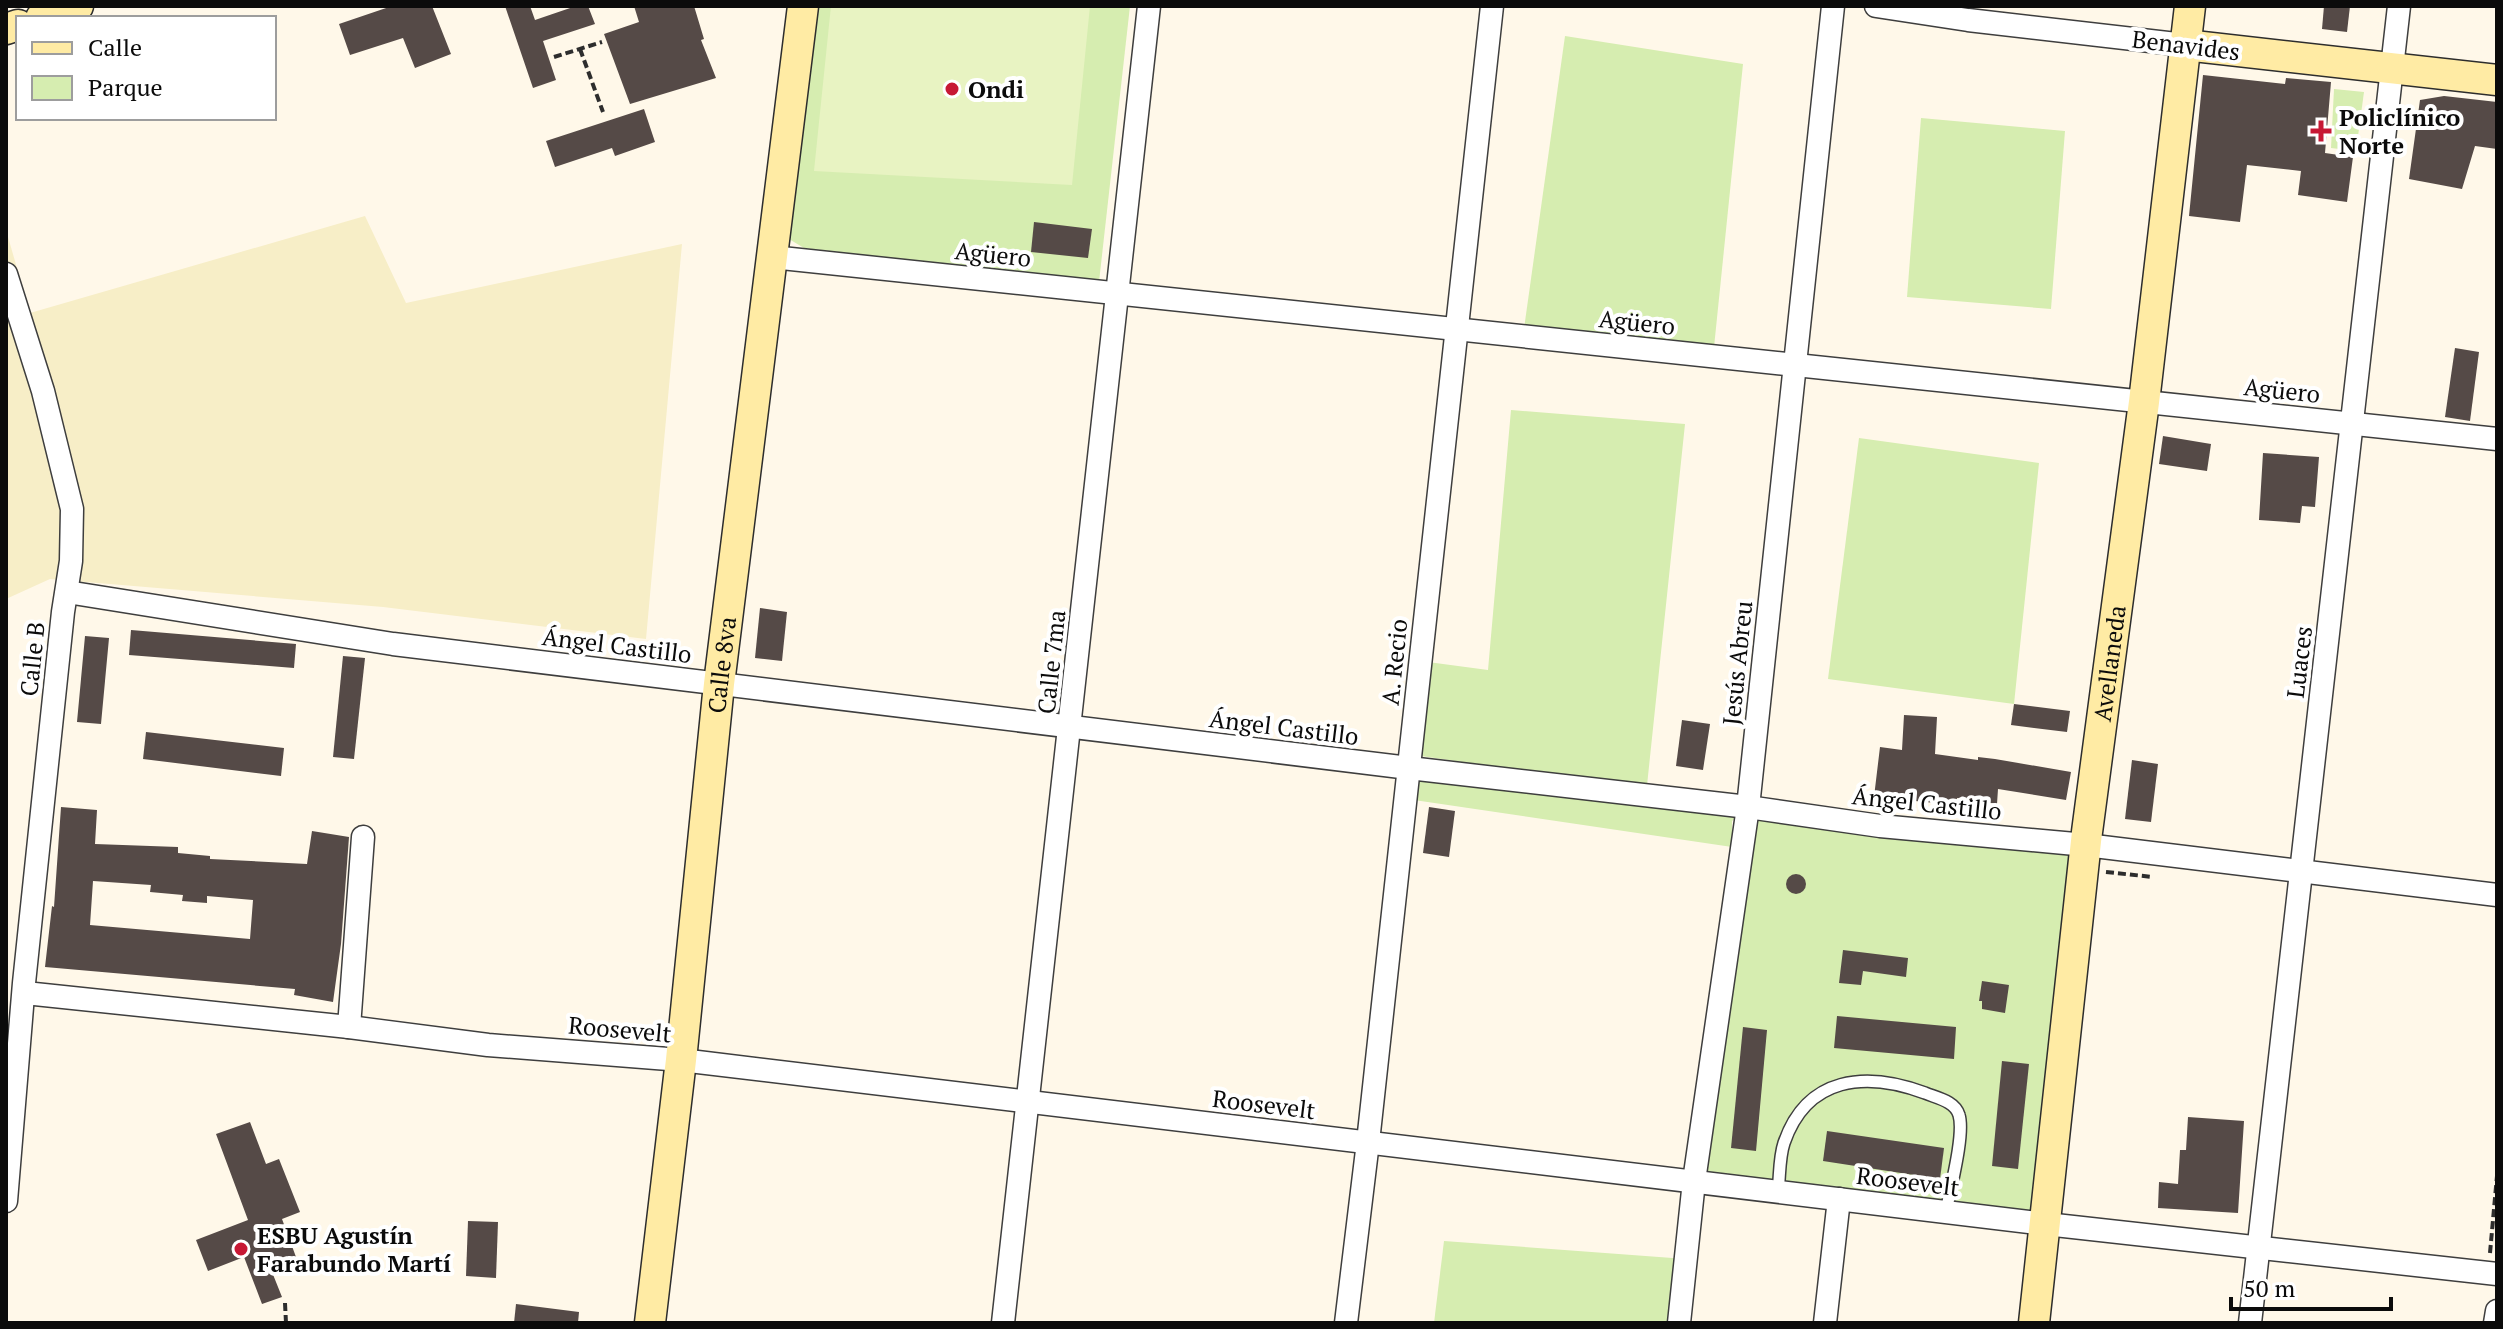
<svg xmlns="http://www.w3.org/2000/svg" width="2503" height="1329" font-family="'PT Serif',serif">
<rect width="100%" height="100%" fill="#fff8e9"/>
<!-- farmland -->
<polygon fill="#f7eec7" points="365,216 406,303 682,244 646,639 383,607 50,579 6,599 6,230 30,313"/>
<!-- green -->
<g fill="#d6edb0">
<polygon points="807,6 1130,6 1099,282 804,248 789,239 786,196"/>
<polygon points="1565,36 1743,64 1713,357 1523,336"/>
<polygon points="2334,89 2364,92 2356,151 2331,148"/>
<polygon points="1921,118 2065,131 2051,309 1907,297"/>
<polygon points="1511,410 1685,424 1646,795 2086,845 2046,1224 1694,1181 1747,808 1732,821 1732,847 1414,800 1417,781 1428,779 1476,784 1476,764 1421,756 1428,662 1488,670"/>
<polygon points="1859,438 2039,463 2014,704 1828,679"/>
<polygon points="1444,1241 1686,1259 1679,1323 1434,1323"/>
</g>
<!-- pitch -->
<polygon fill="#e8f3c2" points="831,6 1090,6 1072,185 814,171"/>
<!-- building -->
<g fill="#554a47" fill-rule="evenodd">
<polygon points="392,6 432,6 451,54 415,68 403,38 350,55 339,24"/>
<polygon points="505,6 530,6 535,20 576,6 588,6 595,24 543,41 556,80 533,88"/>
<polygon points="634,6 694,6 704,39 701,40 716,78 630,104 604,34 639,22"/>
<polygon points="2324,6 2350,6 2347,32 2322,29"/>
<polygon points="2203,75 2285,84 2286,78 2331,82 2325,153 2353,157 2347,202 2298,195 2301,171 2247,165 2240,222 2189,216"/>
<polygon points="2444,96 2497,102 2497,149 2475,146 2462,189 2409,179 2420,100"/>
<polygon points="644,109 655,142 615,156 612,148 555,167 546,141"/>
<polygon points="1034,222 1092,229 1088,258 1031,252"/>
<polygon points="2455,348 2479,352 2470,421 2445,417"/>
<polygon points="2163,436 2211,444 2207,471 2159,464"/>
<polygon points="2263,453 2319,457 2315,507 2302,506 2300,523 2259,520"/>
<polygon points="760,608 787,612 782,661 755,658"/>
<polygon points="131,630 296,644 294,668 129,655"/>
<polygon points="85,636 109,638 101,724 77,722"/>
<polygon points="343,656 365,658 354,759 333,757"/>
<polygon points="2014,704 2070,711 2067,732 2011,725"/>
<polygon points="1904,715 1937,717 1935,754 1978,760 1978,757 1995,759 2071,772 2066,800 1998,789 1997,804 1957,798 1956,805 1874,797 1880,747 1902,750"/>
<polygon points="1682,720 1710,724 1703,770 1676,766"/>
<polygon points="146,732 284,748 281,776 143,759"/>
<polygon points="2132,760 2158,764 2151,822 2125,819"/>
<path d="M61,807L97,810L95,844L178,847V853L210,856V859L307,864L312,831L349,837L341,944L333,1002L294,995L295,989L45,967L52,906L54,907ZM93,881L151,885L150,892L183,895L182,901L207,903V896L253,900L250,939L90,925Z"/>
<polygon points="1429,807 1455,811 1449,857 1423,853"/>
<circle cx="1796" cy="884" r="10"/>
<polygon points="1843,950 1908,958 1906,977 1863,971 1861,985 1839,983"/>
<polygon points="1982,981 2009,985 2005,1013 1982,1009 1982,1001 1979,1001"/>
<polygon points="1837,1016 1956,1027 1954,1059 1834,1048"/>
<polygon points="1743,1027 1767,1030 1756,1151 1731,1148"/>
<polygon points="2002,1061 2029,1064 2018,1169 1992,1166"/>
<polygon points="2188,1117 2244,1121 2238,1213 2158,1208 2159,1182 2178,1184 2180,1150 2186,1150"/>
<polygon points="250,1122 266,1164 279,1159 300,1212 282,1219 296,1257 270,1267 282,1297 262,1304 244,1257 208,1271 196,1240 248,1220 216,1134"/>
<polygon points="1827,1131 1944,1148 1940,1179 1823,1161"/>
<polygon points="468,1221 498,1222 496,1278 466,1276"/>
<polygon points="516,1304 579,1312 578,1323 514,1323"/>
</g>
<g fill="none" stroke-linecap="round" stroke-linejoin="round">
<defs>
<path id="lane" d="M1778,1191C1780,1176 1779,1158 1784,1143C1807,1076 1866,1071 1925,1093C1937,1098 1955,1101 1959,1115C1965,1134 1950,1190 1946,1212"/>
<g id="street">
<polyline points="1876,6 1968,20 2185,45"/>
<polyline points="772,257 2497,439"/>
<polyline points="6,274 43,391 72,509 71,561 63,612 24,983 6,1201"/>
<polyline points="67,592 393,644 1409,768 1748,807 1880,826 2086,845 2497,895"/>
<polyline points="25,993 349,1027 488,1045 681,1060 2046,1224 2497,1274"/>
<polyline points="349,1027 363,837"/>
<polyline points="1003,1323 1149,6"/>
<polyline points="1346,1323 1368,1142 1492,6"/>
<polyline points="1679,1323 1694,1181 1748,807 1833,6"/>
<polyline points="1825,1323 1839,1199"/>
<polyline points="2250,1323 2399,6"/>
<polyline points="2495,1323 2497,1311"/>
</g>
<g id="secondary">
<polyline points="41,18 78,6"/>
<polyline points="6,29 18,25"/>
<polyline points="2185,45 2497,80"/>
<path id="s1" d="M650,1323L681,1060L719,684L803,6"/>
<path id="s2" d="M2034,1323L2087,832L2144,402L2190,6"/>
</g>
</defs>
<!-- lane casing -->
<use href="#lane" stroke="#3e3e3e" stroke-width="14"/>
<!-- street casing -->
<use href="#street" stroke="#3e3e3e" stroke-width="25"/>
<!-- secondary casing -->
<use href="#secondary" stroke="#2d2d2d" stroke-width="33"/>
<!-- path -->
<g stroke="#2d2d2d" stroke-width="4" stroke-dasharray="8 4" stroke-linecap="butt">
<polyline points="580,49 603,112"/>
<polyline points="554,57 602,42"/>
<polyline points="2106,872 2153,877"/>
<polyline points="2490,1253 2497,1176"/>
<polyline points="285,1303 286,1323"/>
</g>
<!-- lane -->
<use href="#lane" stroke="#fff" stroke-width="11"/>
<!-- street -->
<use href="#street" stroke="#fff" stroke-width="22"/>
<!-- secondary -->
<use href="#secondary" stroke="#ffeba4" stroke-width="30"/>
</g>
<!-- markers -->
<g fill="#c71834" stroke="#fff" stroke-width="3">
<circle cx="952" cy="89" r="8"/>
<path d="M2317 119h8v8h8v8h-8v8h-8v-8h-8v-8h8z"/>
<circle cx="241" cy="1249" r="8"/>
</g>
<g text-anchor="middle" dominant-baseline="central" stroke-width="8" stroke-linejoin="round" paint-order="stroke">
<!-- street labels -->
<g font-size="24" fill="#0b0b0b" stroke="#fff">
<text transform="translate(2186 45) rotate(7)">Benavides</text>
<text transform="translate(993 254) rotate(6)">Agüero</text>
<text transform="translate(1637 322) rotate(6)">Agüero</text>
<text transform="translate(2282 390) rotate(6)">Agüero</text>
<text transform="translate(617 645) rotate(7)">Ángel Castillo</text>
<text transform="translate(32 659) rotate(-84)">Calle B</text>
<text transform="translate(1051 662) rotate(-84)">Calle 7ma</text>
<text transform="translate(1394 662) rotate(-84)">A. Recio</text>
<text transform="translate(2299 662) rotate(-83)">Luaces</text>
<text transform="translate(1737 663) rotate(-84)">Jesús Abreu</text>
<text stroke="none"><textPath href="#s1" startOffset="662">Calle 8va</textPath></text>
<text stroke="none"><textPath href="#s2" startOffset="664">Avellaneda</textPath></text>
<text transform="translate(1284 727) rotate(7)">Ángel Castillo</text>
<text transform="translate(1927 803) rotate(6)">Ángel Castillo</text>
<text transform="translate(620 1029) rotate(5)">Roosevelt</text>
<text transform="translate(1264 1104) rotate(7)">Roosevelt</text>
<text transform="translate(1908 1181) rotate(7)">Roosevelt</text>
</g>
<!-- poi labels -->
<g font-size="24" font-weight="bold" fill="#0b0b0b" stroke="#fff" text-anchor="start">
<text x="968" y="89">Ondi</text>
<text x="2339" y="117">Policlínico<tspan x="2339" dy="28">Norte</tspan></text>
<text x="257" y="1235">ESBU Agustín<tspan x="257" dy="28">Farabundo Martí</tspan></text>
</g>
</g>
<!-- border -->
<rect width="2503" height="1329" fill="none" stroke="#0b0b0b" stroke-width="16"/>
<!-- legend -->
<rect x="16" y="16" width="260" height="104" fill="#ffffff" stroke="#9d9d9d" stroke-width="2"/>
<rect x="32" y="42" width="40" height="12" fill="#ffeba4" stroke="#9d9d9d" stroke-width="2"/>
<text x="88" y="56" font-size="24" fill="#0b0b0b">Calle</text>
<rect x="32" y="76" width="40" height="24" fill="#d6edb0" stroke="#9d9d9d" stroke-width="2"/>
<text x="88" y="96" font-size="24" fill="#0b0b0b">Parque</text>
<!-- scale -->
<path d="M2231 1297v12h160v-12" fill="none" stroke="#0b0b0b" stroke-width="4"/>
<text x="2243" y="1297" font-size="24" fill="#0b0b0b" stroke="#ffffff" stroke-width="6" paint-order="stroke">50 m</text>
</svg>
